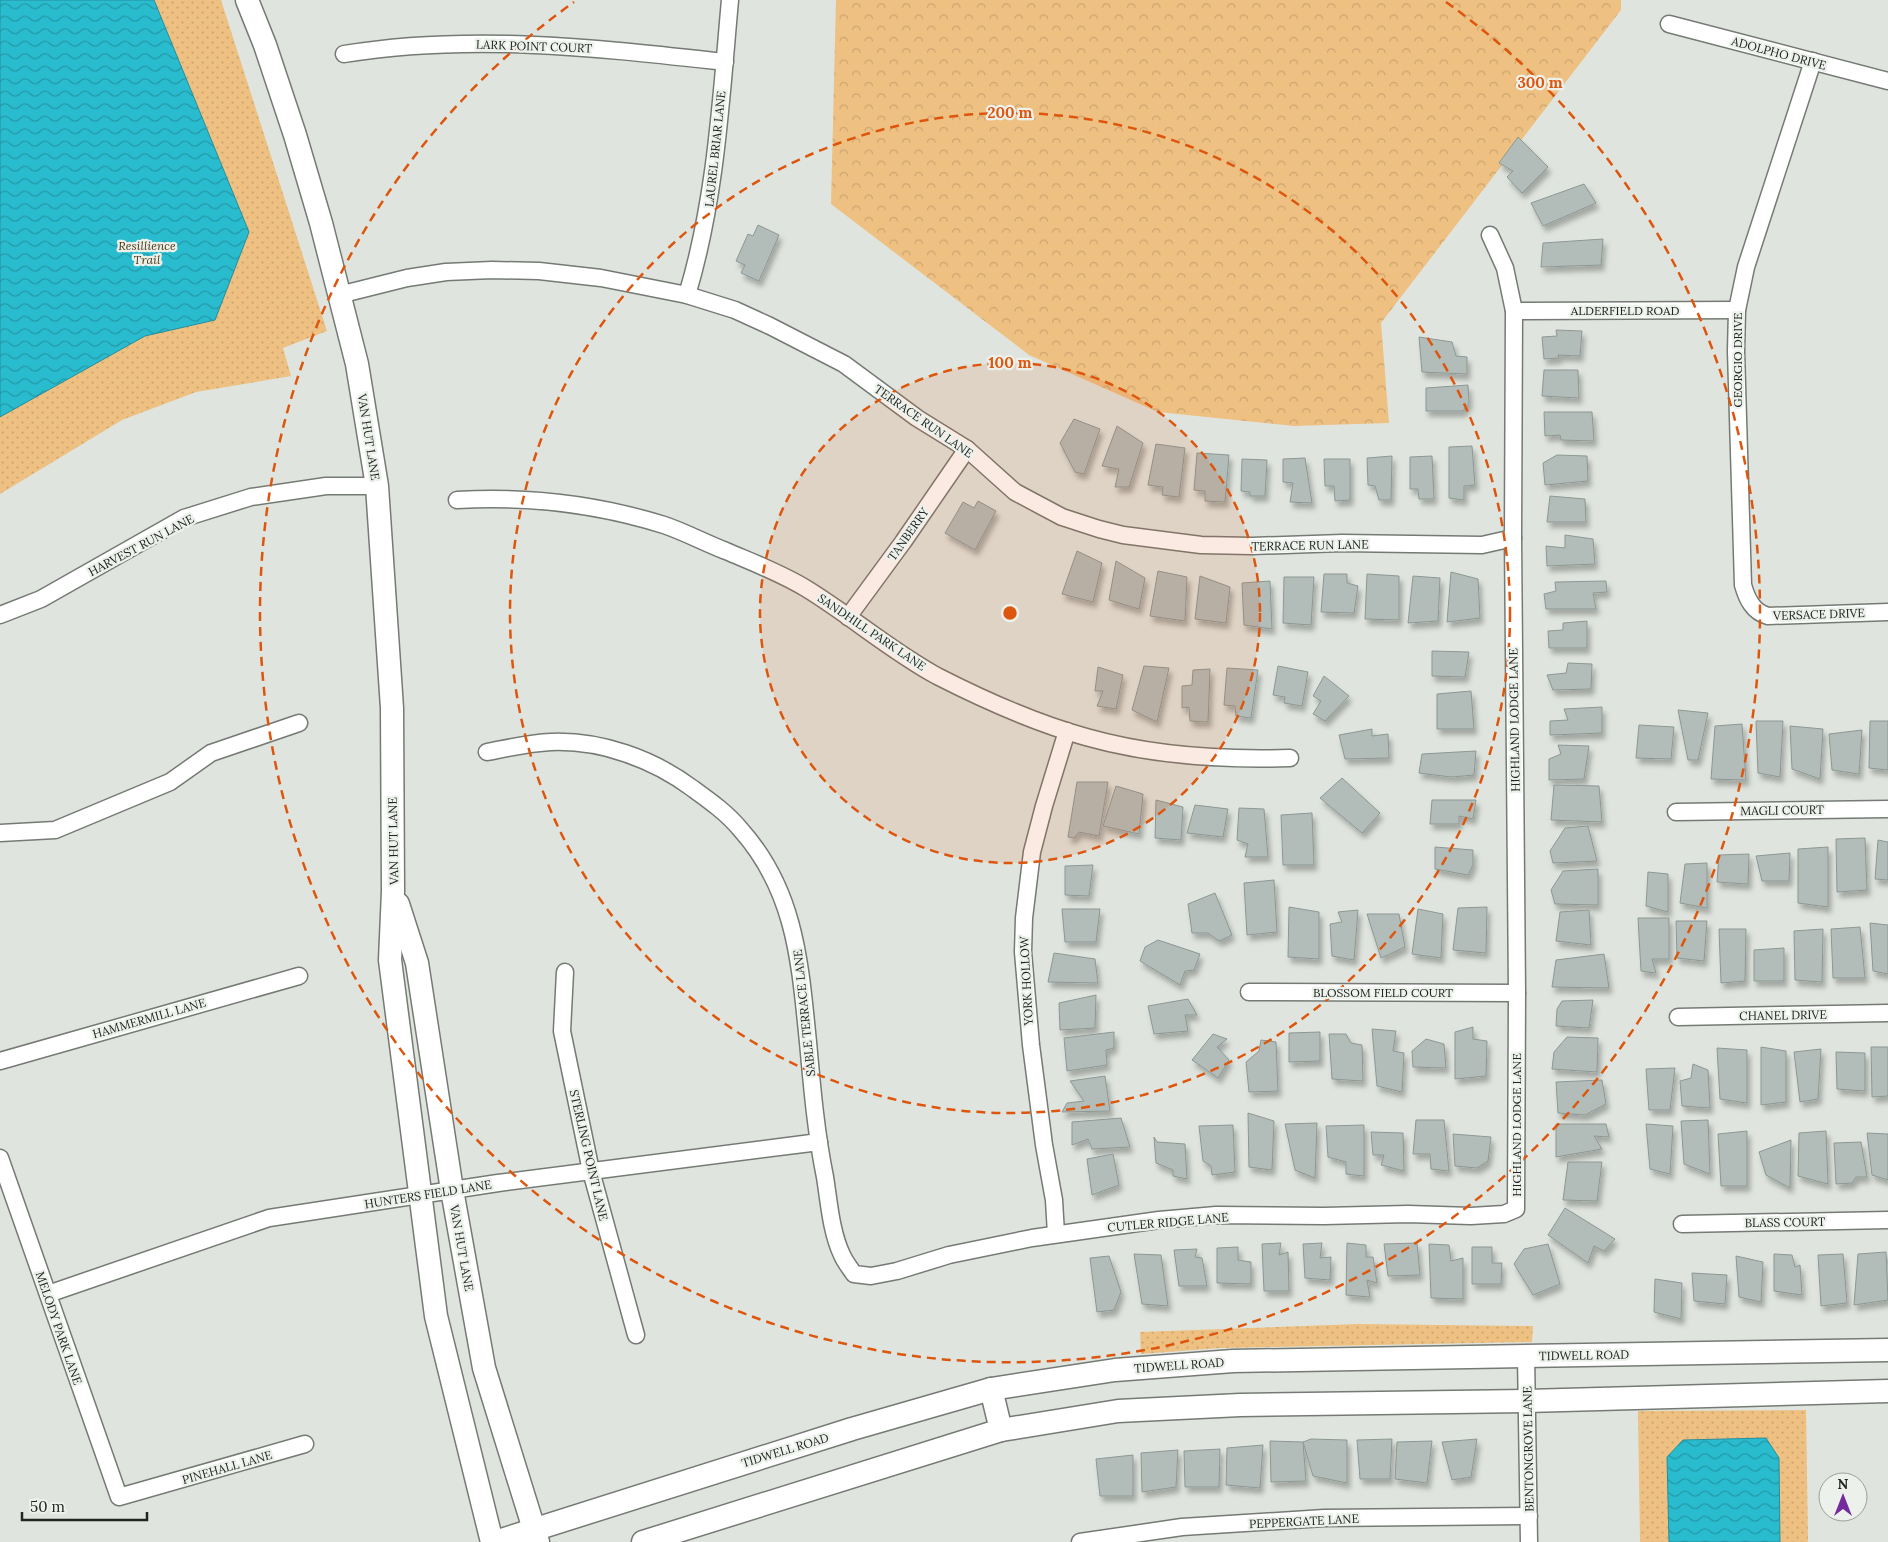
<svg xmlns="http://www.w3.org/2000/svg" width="1888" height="1542" font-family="Lora,serif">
<defs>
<pattern id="grass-dots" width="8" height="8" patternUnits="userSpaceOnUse" patternTransform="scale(1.25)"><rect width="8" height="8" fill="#eec082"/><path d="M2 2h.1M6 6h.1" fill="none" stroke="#cca570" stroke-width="1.8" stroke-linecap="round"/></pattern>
<pattern id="forest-crowns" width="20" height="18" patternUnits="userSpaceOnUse" patternTransform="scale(1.25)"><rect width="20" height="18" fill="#eec082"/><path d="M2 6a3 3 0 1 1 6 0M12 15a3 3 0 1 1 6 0" fill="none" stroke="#cca570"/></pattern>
<pattern id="water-waves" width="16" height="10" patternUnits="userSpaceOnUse" patternTransform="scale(1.25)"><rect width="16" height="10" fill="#29bccf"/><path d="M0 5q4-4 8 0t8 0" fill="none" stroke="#2399a8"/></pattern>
<filter id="shadow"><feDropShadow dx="3" dy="5.5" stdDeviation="2.5" flood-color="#0004"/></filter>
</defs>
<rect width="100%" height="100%" fill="#dfe5de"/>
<!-- grass -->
<g fill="url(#grass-dots)">
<polygon points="0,0 221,0 327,331 283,348 291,376 196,392 122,420 0,494"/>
<polygon points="1358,1324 1533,1326 1532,1342 1220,1348 1141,1354 1140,1332"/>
<polygon points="1806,1410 1808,1542 1640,1542 1638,1411"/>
</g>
<!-- forest -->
<polygon fill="url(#forest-crowns)" points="836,0 1621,0 1621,10 1381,323 1389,423 1294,426 1158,412 1029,355 831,204"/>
<!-- water -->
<g fill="url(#water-waves)" stroke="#278e9b">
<polygon points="0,0 154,0 249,232 215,320 145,336 0,417"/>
<polygon points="1766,1438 1779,1458 1780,1542 1669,1542 1667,1457 1683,1440"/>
</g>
<!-- building -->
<g fill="#b2bcb9" stroke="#8d9794" filter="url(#shadow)">
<polygon points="1518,137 1548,167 1522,193 1507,177 1513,171 1499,163"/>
<polygon points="1584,184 1596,203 1543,226 1531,203"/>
<polygon points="758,225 779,235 759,281 741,273 745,265 736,261 748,234 753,236"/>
<polygon points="1603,239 1601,265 1541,267 1543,243"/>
<polygon points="1556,330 1582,331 1580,356 1558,355 1559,358 1544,359 1542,337 1557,336"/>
<polygon points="1419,337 1452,342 1456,356 1467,357 1467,374 1422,372"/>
<polygon points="1544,370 1578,370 1579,398 1542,396"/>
<polygon points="1468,385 1469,403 1463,411 1426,411 1426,388"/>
<polygon points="1544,412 1592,412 1594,441 1561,440 1560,435 1545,436"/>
<polygon points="1074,419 1100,429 1084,474 1075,472 1060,443"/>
<polygon points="1117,426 1143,443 1129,487 1115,487 1119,469 1102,466"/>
<polygon points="1156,444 1185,448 1179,497 1162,495 1163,487 1148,485"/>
<polygon points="1472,446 1475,485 1464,486 1464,500 1449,498 1449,447"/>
<polygon points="1197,453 1229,455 1225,502 1205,501 1205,491 1194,490"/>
<polygon points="1557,455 1587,456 1588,481 1545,485 1543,463"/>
<polygon points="1392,456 1391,500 1379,500 1375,486 1368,485 1367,458"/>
<polygon points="1432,456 1434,499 1419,499 1418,489 1410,489 1410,457"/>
<polygon points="1305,458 1312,503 1290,502 1293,483 1283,482 1283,459"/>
<polygon points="1242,459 1267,460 1265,496 1250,496 1250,492 1241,491"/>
<polygon points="1324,459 1350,459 1350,500 1335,501 1334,486 1325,486"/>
<polygon points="1550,496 1585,499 1586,522 1547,522"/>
<polygon points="978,501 996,511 975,550 945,533 963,502 974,508"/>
<polygon points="1565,535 1593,539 1595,564 1547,566 1546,546 1565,548"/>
<polygon points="1077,551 1102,563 1093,602 1062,594"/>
<polygon points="1116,561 1145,578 1139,609 1109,600"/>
<polygon points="1158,571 1187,577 1185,621 1150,616"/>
<polygon points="1451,572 1478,579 1480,618 1447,622"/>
<polygon points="1324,574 1347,574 1347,583 1358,586 1354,613 1321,612"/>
<polygon points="1367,574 1399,576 1399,620 1365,619"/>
<polygon points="1200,576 1230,587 1226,623 1195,619"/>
<polygon points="1413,576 1440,578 1438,621 1408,623"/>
<polygon points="1284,577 1314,577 1311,625 1283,623"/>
<polygon points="1270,581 1272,629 1244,625 1242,583"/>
<polygon points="1606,581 1607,592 1593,593 1596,609 1546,609 1544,594 1556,591 1555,582"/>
<polygon points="1587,621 1587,648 1549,648 1548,631 1563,630 1563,623"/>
<polygon points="1432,651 1469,652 1465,677 1432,676"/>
<polygon points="1568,663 1592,664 1591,689 1553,690 1547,675 1566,673"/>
<polygon points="1144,666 1169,668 1157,722 1132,710"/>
<polygon points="1278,666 1308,672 1302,706 1284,703 1285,697 1273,695"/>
<polygon points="1098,667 1123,675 1116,709 1097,706 1103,691 1095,691"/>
<polygon points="1227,668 1258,670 1251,718 1236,716 1235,706 1224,705"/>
<polygon points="1210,669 1208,722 1190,721 1189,707 1182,708 1182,686 1192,685 1193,670"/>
<polygon points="1324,676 1349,696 1325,721 1313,714 1321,701 1313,696"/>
<polygon points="1471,691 1474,729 1437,729 1437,694"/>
<polygon points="1602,707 1602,733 1550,735 1550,721 1568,720 1564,709"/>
<polygon points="1678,710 1708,713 1698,760 1688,760"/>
<polygon points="1756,721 1783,721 1780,777 1758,773"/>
<polygon points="1870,721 1888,721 1888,770 1869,768"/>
<polygon points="1742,724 1746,780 1711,779 1715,726"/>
<polygon points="1639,725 1674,727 1671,759 1636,758"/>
<polygon points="1790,726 1823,729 1820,779 1792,769"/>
<polygon points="1372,729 1372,736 1388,734 1389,758 1345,759 1339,735"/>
<polygon points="1862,730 1859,774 1832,770 1829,734"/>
<polygon points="1558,745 1589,746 1584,779 1549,780 1549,759 1561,754"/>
<polygon points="1476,751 1474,775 1451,777 1419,773 1422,754"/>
<polygon points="1342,778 1380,813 1362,833 1320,798"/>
<polygon points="1077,782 1108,782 1099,836 1079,832 1074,838 1068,837"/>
<polygon points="1554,785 1599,786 1602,822 1551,820"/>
<polygon points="1116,786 1143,794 1139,834 1103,826"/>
<polygon points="1156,800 1183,807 1181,840 1155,838"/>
<polygon points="1432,800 1476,800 1473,819 1459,816 1459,824 1430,824"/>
<polygon points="1195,805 1228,809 1223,837 1187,833"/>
<polygon points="1239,808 1264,809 1268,857 1245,857 1248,844 1237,840"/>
<polygon points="1312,813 1314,865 1283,865 1281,815"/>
<polygon points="1588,826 1597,861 1553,863 1550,851 1565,828"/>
<polygon points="1865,838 1867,890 1837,892 1836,839"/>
<polygon points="1878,840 1888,842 1888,880 1875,879"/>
<polygon points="1435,847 1473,850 1473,865 1468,875 1435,869"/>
<polygon points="1828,847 1828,907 1798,903 1798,849"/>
<polygon points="1790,853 1789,881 1762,881 1756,856"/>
<polygon points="1749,854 1748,884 1717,882 1719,855"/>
<polygon points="1707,863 1707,908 1680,903 1685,864"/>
<polygon points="1093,865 1089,896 1065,895 1065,866"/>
<polygon points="1598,869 1598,905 1555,904 1551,890 1563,871"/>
<polygon points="1648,872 1668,874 1668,912 1646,906"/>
<polygon points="1274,880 1277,932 1247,935 1244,883"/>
<polygon points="1215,893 1232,935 1219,941 1208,933 1192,933 1188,904"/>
<polygon points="1289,907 1319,912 1319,959 1288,957"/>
<polygon points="1487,907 1486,953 1453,950 1458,908"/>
<polygon points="1062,909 1100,909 1096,942 1065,942"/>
<polygon points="1418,909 1443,914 1441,958 1412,954"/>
<polygon points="1358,910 1354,960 1332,956 1330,924 1342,922 1338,912"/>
<polygon points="1589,910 1591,945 1556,941 1560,912"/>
<polygon points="1367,914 1399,914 1405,947 1381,958"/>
<polygon points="1638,918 1669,918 1669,959 1652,959 1656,973 1641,971"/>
<polygon points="1676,921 1707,921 1704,961 1677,958"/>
<polygon points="1870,923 1888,925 1888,974 1873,971"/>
<polygon points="1860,927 1865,978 1833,978 1831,929"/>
<polygon points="1719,929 1746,929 1745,981 1721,983"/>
<polygon points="1823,929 1822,982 1795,980 1794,931"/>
<polygon points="1158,940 1200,954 1194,970 1185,971 1180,985 1140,961 1145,947"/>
<polygon points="1784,948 1784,981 1754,981 1754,950"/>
<polygon points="1054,953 1095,959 1098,983 1048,982"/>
<polygon points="1604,954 1609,988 1552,987 1556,960"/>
<polygon points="1096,995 1095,1028 1060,1030 1059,1003"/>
<polygon points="1188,999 1197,1015 1185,1015 1188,1031 1154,1034 1148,1006"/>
<polygon points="1593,1000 1589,1028 1556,1026 1557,1009 1562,1001"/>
<polygon points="1473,1027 1473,1039 1487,1041 1486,1076 1455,1079 1455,1032"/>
<polygon points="1372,1029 1396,1031 1393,1051 1404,1053 1402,1092 1377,1086"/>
<polygon points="1114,1032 1114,1048 1106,1050 1107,1065 1067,1071 1064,1038"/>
<polygon points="1320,1032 1320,1061 1289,1062 1289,1033"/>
<polygon points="1213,1034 1227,1039 1217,1047 1229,1060 1218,1078 1192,1060"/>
<polygon points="1329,1034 1346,1034 1351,1043 1362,1045 1363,1081 1332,1079"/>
<polygon points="1567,1037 1598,1038 1597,1072 1552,1069 1554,1052"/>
<polygon points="1426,1039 1444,1044 1446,1068 1413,1067 1412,1051"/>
<polygon points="1261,1040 1276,1042 1278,1091 1249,1092 1246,1062 1259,1051"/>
<polygon points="1761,1047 1786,1051 1786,1102 1761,1105"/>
<polygon points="1871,1047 1888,1047 1888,1096 1872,1097"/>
<polygon points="1717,1048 1747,1050 1747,1103 1720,1099"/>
<polygon points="1821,1049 1818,1099 1800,1102 1794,1052"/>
<polygon points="1836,1052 1865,1053 1865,1091 1837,1089"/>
<polygon points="1693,1064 1708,1070 1710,1108 1682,1106 1680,1081 1691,1078"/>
<polygon points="1675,1068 1670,1110 1649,1110 1646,1069"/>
<polygon points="1105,1076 1110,1111 1062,1112 1067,1103 1084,1101 1070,1081"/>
<polygon points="1602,1080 1606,1104 1585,1115 1558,1113 1556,1082"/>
<polygon points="1248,1113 1274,1121 1272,1170 1249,1167"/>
<polygon points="1121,1118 1130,1147 1092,1149 1088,1139 1072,1145 1072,1122"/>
<polygon points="1416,1120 1444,1120 1449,1171 1431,1169 1430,1154 1413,1154"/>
<polygon points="1708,1120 1710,1174 1684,1164 1681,1121"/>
<polygon points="1317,1123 1315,1178 1295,1170 1285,1124"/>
<polygon points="1556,1124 1606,1124 1609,1137 1594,1136 1602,1149 1556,1157"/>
<polygon points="1646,1124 1673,1126 1670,1174 1650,1169"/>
<polygon points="1233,1125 1235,1172 1212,1175 1211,1166 1203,1161 1199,1126"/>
<polygon points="1364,1125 1364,1176 1346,1174 1346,1162 1328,1157 1326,1126"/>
<polygon points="1747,1131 1747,1186 1721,1186 1718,1134"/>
<polygon points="1826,1131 1828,1184 1798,1176 1799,1133"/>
<polygon points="1371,1132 1403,1133 1404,1171 1381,1165 1384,1155 1373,1155"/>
<polygon points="1867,1133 1888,1134 1888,1180 1872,1175"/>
<polygon points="1453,1134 1491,1137 1488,1161 1477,1168 1455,1166"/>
<polygon points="1154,1137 1157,1142 1185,1144 1187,1179 1173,1176 1173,1170 1156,1163"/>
<polygon points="1791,1140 1790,1188 1766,1175 1759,1152"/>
<polygon points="1861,1142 1867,1177 1856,1177 1852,1183 1836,1184 1834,1143"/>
<polygon points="1113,1154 1119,1185 1092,1195 1087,1159"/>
<polygon points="1568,1162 1602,1162 1597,1201 1563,1200"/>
<polygon points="1565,1208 1615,1239 1604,1251 1594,1246 1588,1263 1548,1235"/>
<polygon points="1281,1243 1279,1255 1288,1252 1289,1291 1264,1291 1262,1244"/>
<polygon points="1322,1243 1320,1258 1331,1257 1330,1280 1305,1278 1303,1244"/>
<polygon points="1347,1243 1366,1245 1366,1257 1373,1257 1377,1283 1367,1280 1370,1297 1346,1295"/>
<polygon points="1417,1243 1420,1275 1388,1276 1384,1244"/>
<polygon points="1429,1244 1449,1245 1451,1261 1463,1258 1463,1299 1431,1298"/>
<polygon points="1548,1244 1560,1284 1533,1295 1514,1264 1524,1249"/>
<polygon points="1238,1247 1238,1260 1251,1262 1251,1284 1217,1283 1217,1248"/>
<polygon points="1472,1247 1492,1247 1492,1263 1502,1263 1501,1284 1472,1284"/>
<polygon points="1197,1249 1195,1257 1202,1258 1207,1286 1179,1286 1174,1250"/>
<polygon points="1886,1252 1888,1300 1854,1305 1858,1254"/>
<polygon points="1134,1254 1161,1255 1168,1306 1142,1304"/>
<polygon points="1774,1254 1792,1255 1795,1267 1800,1265 1802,1295 1774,1291"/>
<polygon points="1843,1254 1847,1303 1821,1306 1818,1255"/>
<polygon points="1109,1256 1121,1292 1114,1310 1097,1312 1090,1258"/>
<polygon points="1736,1256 1763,1262 1761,1302 1739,1297"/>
<polygon points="1692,1273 1727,1275 1725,1304 1694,1301"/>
<polygon points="1655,1279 1682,1283 1681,1319 1654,1312"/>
<polygon points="1311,1439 1347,1440 1347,1483 1313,1476 1303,1442"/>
<polygon points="1392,1439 1390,1479 1360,1479 1357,1440"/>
<polygon points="1477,1439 1471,1477 1452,1480 1442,1442"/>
<polygon points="1270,1441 1303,1442 1306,1481 1271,1482"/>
<polygon points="1432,1441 1427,1483 1395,1479 1397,1442"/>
<polygon points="1263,1445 1260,1488 1226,1485 1227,1448"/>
<polygon points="1220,1449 1219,1487 1185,1487 1184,1451"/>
<polygon points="1178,1450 1176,1487 1142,1492 1141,1453"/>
<polygon points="1133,1455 1133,1496 1100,1496 1096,1459"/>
</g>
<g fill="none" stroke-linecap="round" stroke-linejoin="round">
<defs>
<g id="street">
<polyline points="1669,24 1888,81"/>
<path d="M344,54C471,33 598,48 725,62"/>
<path d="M1813,61L1746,267L1737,310L1736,351L1743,585C1747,599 1753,612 1768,616L1888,612"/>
<polyline points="339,295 407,278 446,272 492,270 539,271 601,278 687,295 735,310 770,326 844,364 917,418 967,449 1015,492 1062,517 1099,529 1123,535 1201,545 1252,546 1342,543 1482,545 1513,538"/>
<path d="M687,295C716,199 721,99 730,0"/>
<polyline points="1514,311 1737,310"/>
<path d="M457,500C526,496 597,504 664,525C685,532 705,543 726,551C754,563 781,573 807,589C851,616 891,651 937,676C984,700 1035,723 1086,737C1149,755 1224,760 1290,758"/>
<polyline points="0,615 41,599 184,518 251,497 326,486 377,486"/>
<polyline points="848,617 903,542 967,449"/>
<path d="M487,752C508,748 529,743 551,742C601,740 653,759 692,788C710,801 727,813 741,830C796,892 800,964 808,1042C812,1087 816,1133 825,1177C829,1202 831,1232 842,1255C845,1262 850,1268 854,1274L871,1276L897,1271L949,1255L1032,1238L1159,1220L1216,1215L1324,1216L1408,1214L1471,1216L1504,1214L1516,1209L1517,993L1513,538L1514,311L1505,268L1490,235"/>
<polyline points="1676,812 1888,809"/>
<polyline points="0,833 55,830 170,782 211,753 299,723"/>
<polyline points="565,972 562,1031 591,1171 636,1335"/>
<polyline points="1249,992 1517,993"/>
<polyline points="1678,1017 1888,1013"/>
<polyline points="0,1061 299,976"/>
<polyline points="0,1158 119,1497 305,1444"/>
<polyline points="1682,1224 1888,1220"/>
<polyline points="1056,1234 1054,1200 1044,1145 1031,1045 1023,952 1024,918 1032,852 1044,806 1067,731"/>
<polyline points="48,1294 269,1218 498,1183 819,1142"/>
<polyline points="1526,1356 1529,1542"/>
<polyline points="1080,1542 1182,1527 1324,1518 1529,1516"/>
</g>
<g id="secondary">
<polyline points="247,0 265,45 295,135 321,223 357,364 377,486 392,708 393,891 390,960 436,1316 492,1542"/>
<polyline points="398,904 417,963 452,1190 484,1368 538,1542"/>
<polyline points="991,1389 1001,1430"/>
<polyline points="495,1542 852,1429 991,1389 1115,1370 1233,1361 1888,1350"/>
<polyline points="643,1542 1001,1430 1118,1411 1240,1405 1527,1401 1888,1391"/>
</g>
</defs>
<!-- street casing -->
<use href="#street" stroke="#757a74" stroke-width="19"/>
<!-- secondary casing -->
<use href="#secondary" stroke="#757a74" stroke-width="25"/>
<!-- street -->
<use href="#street" stroke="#fff" stroke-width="16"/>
<!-- secondary -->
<use href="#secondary" stroke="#fff" stroke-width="22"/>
</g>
<!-- distance rings -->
<circle cx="1010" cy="613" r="250" fill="#de560d" fill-opacity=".12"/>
<g fill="none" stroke="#de560d" stroke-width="2.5" stroke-dasharray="9 6">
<circle cx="1010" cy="613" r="250"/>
<circle cx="1010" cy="613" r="500"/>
<path d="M1446 2A750 750 0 1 1 574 2"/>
</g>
<g text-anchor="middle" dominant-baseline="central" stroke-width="4.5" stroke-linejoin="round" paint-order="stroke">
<!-- street labels -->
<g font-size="12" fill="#222421" stroke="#ecf2eb">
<text transform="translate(534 46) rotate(2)">LARK POINT COURT</text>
<text transform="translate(1779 53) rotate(15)">ADOLPHO DRIVE</text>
<text transform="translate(715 149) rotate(-84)">LAUREL BRIAR LANE</text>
<text x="1625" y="310">ALDERFIELD ROAD</text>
<text transform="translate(1737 360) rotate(-90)">GEORGIO DRIVE</text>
<text transform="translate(924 421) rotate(35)">TERRACE RUN LANE</text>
<text transform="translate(369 437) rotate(81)">VAN HUT LANE</text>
<text transform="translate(908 534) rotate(-55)">TANBERRY</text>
<text transform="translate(141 545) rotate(-28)">HARVEST RUN LANE</text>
<text transform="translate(1310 545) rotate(-1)">TERRACE RUN LANE</text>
<text transform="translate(1819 614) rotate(-2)">VERSACE DRIVE</text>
<text transform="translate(872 632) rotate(34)">SANDHILL PARK LANE</text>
<text transform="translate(1514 720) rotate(-91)">HIGHLAND LODGE LANE</text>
<text transform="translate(1782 810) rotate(-1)">MAGLI COURT</text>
<text transform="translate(393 841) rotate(-91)">VAN HUT LANE</text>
<text transform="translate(1026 981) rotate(-93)">YORK HOLLOW</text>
<text x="1383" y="992">BLOSSOM FIELD COURT</text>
<text transform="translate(804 1013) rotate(-96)">SABLE TERRACE LANE</text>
<text transform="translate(1783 1015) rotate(-1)">CHANEL DRIVE</text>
<text transform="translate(149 1018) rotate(-16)">HAMMERMILL LANE</text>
<text transform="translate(1516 1125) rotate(-90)">HIGHLAND LODGE LANE</text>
<text transform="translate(589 1155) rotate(77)">STERLING POINT LANE</text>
<text transform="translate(428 1194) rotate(-9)">HUNTERS FIELD LANE</text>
<text transform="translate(1168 1222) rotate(-5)">CUTLER RIDGE LANE</text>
<text transform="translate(1785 1222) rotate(-1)">BLASS COURT</text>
<text transform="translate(462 1248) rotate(80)">VAN HUT LANE</text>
<text transform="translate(59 1328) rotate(71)">MELODY PARK LANE</text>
<text transform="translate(1584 1355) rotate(-1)">TIDWELL ROAD</text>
<text transform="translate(1179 1365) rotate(-4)">TIDWELL ROAD</text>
<text transform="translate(1528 1449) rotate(-91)">BENTONGROVE LANE</text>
<text transform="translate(785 1450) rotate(-17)">TIDWELL ROAD</text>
<text transform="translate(227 1467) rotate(-16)">PINEHALL LANE</text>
<text transform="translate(1304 1521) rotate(-3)">PEPPERGATE LANE</text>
</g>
<!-- park labels -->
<g font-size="12" font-style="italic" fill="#4d3513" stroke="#ecf2eb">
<text x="147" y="245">Resillience<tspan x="147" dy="14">Trail</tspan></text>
</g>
</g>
<circle cx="1010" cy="613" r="8" fill="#de560d" stroke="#ecf2eb" stroke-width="2.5"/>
<g font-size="15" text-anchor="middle" font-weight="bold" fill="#de560d" stroke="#ecf2eb" stroke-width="4.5" stroke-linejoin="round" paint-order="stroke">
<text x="1540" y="88">300 m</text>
<text x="1010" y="118">200 m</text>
<text x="1010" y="368">100 m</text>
</g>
<!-- north arrow -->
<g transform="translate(1843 1497)"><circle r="24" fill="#ecf2eb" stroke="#9ba09a"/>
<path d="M0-4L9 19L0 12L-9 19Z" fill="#742b9e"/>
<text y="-8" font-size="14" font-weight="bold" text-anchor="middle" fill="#222421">N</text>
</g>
<!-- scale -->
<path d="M22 1512v8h125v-8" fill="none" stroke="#222421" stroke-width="2.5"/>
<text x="30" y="1512" font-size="15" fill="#222421" stroke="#ecf2eb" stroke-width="4" paint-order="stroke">50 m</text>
</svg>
